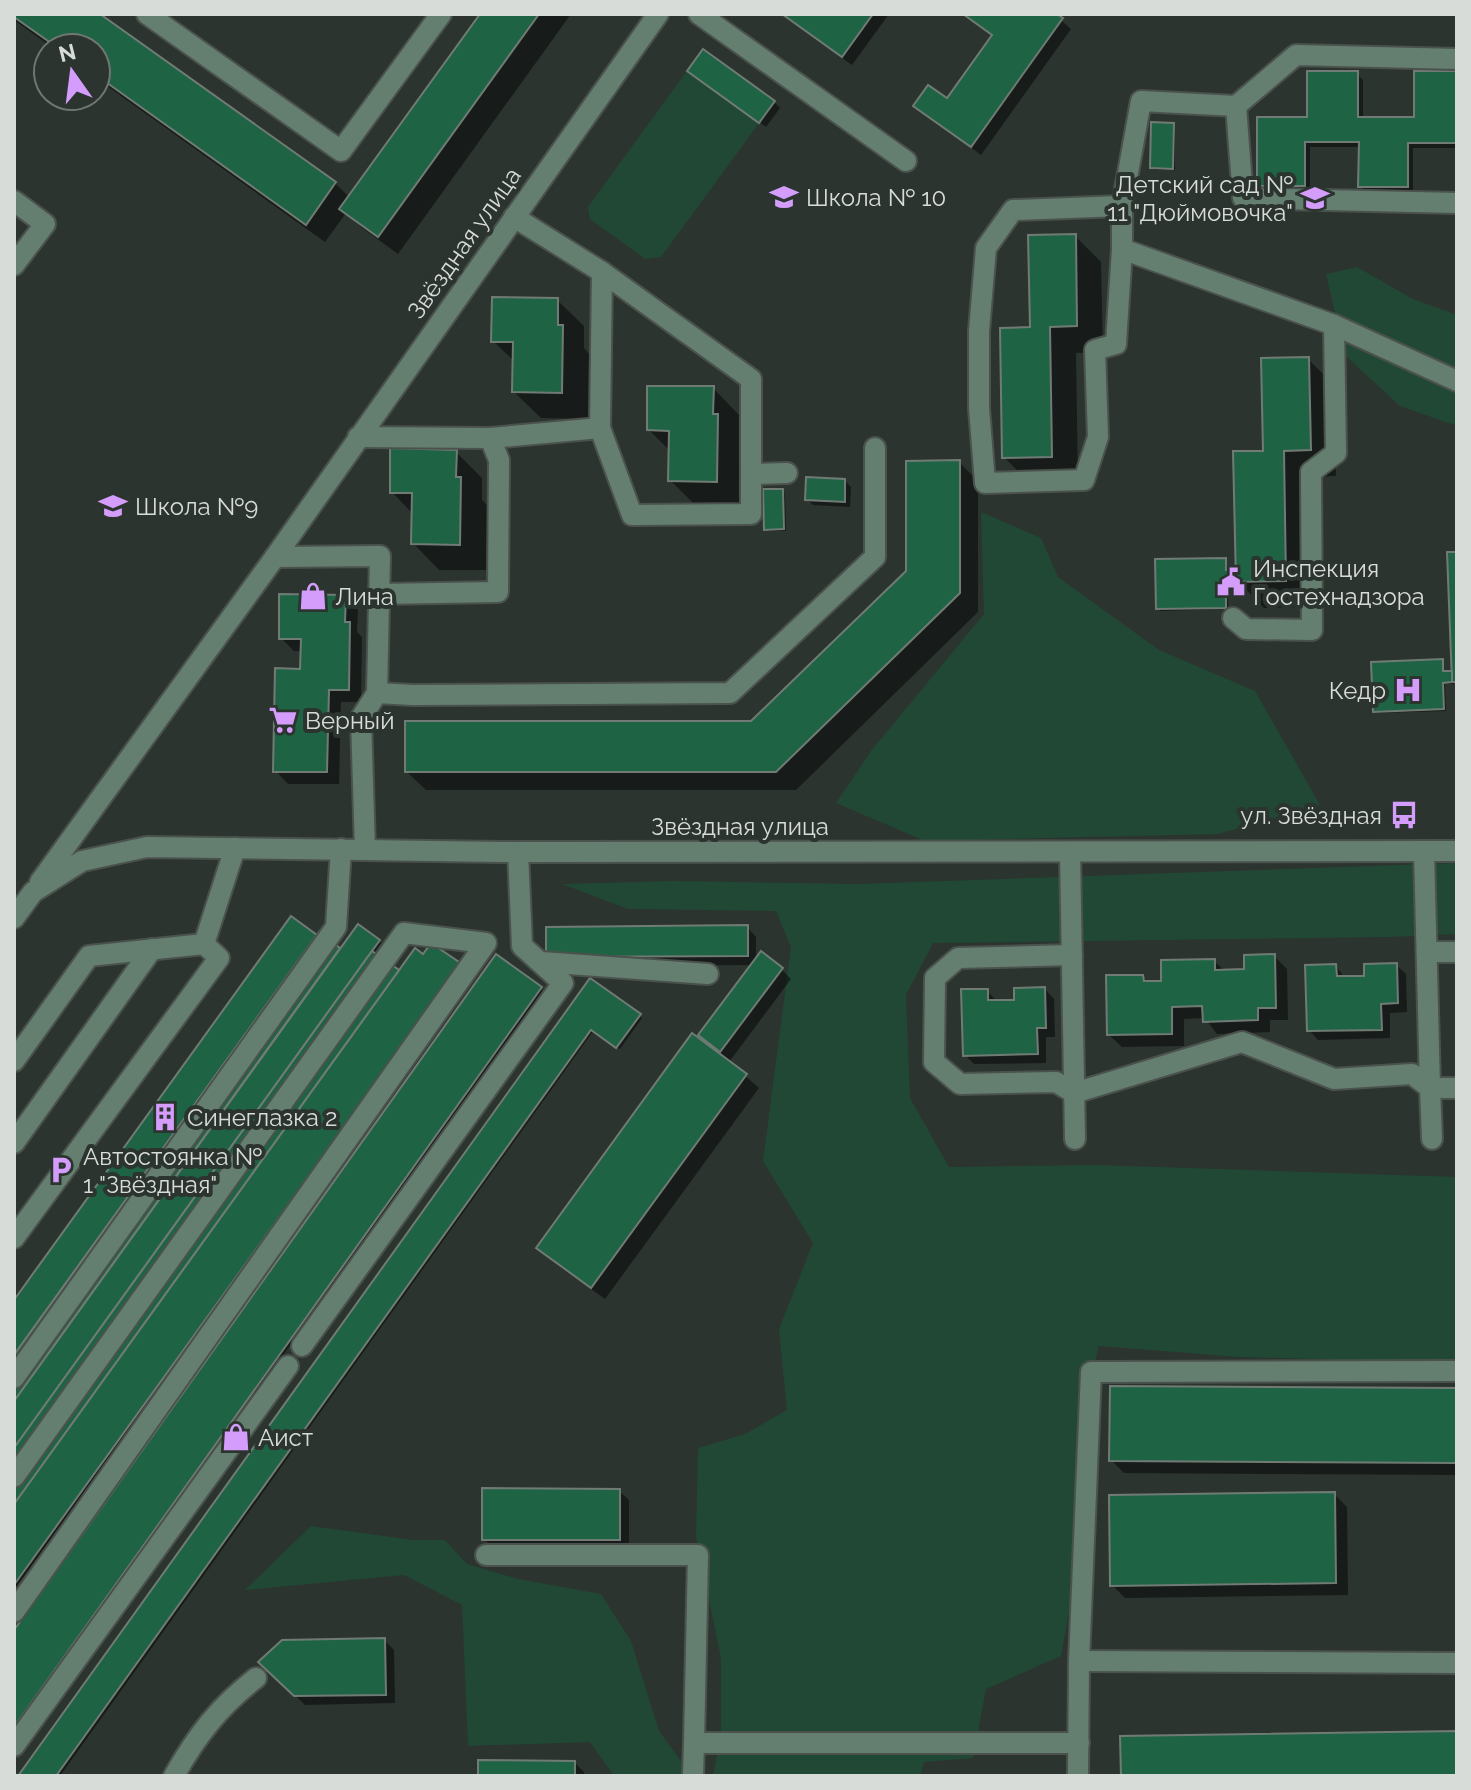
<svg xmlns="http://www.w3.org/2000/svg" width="1471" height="1790" font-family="Raleway,sans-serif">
<rect width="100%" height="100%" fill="#2c342f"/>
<!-- green -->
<g fill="#214835">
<polygon points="687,71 759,123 661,257 645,259 590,219 588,207"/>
<polygon points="1357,267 1413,299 1457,315 1457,426 1400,406 1345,355 1326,274"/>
<polygon points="981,512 1041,538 1058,577 1159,650 1255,691 1320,805 1218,834 925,841 836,803 871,751 984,614"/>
<polygon points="1457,863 1457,934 1390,937 933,943 906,995 910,1098 949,1167 1098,1165 1457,1177 1457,1363 1240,1357 1099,1346 1077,1430 1086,1519 1061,1656 986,1689 973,1758 924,1762 920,1776 713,1776 721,1736 721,1658 696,1537 698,1448 745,1434 787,1410 779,1329 813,1243 763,1161 791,947 776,911 628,909 562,884 673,881 860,884"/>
<polygon points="311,1526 413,1540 445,1540 467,1564 518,1579 601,1594 631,1641 659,1731 692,1776 614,1776 590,1742 468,1746 462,1605 404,1575 245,1590"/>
</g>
<!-- shadow -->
<g fill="#0007">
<polygon points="14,14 97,14 335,183 350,198 483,14 571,14 398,254 361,227 346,213 325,242 96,78 96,48 53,48 14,20"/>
<polygon points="781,14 889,14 852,65"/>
<polygon points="962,14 1054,14 1071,29 981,155 916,106 947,100 993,36"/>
<polygon points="1457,73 1457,148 1413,148 1413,192 1366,192 1360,186 1361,147 1310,147 1310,191 1265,191 1258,185 1309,119 1357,74 1363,80 1363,119 1416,119"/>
<polygon points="696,77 774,102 780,108 766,127"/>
<polygon points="1173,124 1175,127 1175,170 1154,170 1152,167"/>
<polygon points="1075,236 1101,262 1103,352 1076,353 1078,483 1031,484 1004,457 1032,329"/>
<polygon points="557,300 584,326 584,348 589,354 588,419 541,418 514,392 515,362 493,341"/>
<polygon points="1308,359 1335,386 1336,476 1309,477 1311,607 1264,608 1240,583 1228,584 1228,609 1160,611 1158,608 1225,560 1228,572 1238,575 1265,453"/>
<polygon points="713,388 739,415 739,438 744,442 743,508 697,507 670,480 670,451 649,430"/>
<polygon points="456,452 482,478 482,500 487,505 486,570 439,570 413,543 413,514 392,492"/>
<polygon points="959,462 978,481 978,612 796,790 426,790 407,772 752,723 908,571"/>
<polygon points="845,481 851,487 850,507 813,505 807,499"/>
<polygon points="783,491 785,493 786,531 768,531 766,529"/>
<polygon points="1457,554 1457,684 1454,681 1454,684 1445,684 1446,711 1378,713 1375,711 1442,661 1444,673 1454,673"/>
<polygon points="345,597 358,610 357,632 362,637 361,702 341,702 339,784 288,784 276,771 302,671 302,651 294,651 281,638"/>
<polygon points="291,919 341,950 379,941 381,943 373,954 399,973 424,957 462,968 14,1590 14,1303"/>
<polygon points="747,927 756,937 756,960 782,970 791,979 729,1062 759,1088 605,1299 551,1260 539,1248 716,1050 701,1035 753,965 558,966"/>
<polygon points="1274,956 1287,969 1288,1020 1270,1020 1270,1032 1217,1034 1205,1018 1184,1019 1184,1046 1122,1047 1109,1035 1143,977 1149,983 1163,983 1214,961 1225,971 1246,971"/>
<polygon points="1396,965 1406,974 1407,1012 1390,1013 1390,1038 1318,1040 1309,1030 1336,966 1345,978 1366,978"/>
<polygon points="591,981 642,1018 620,1049 594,1030 60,1776 21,1776"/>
<polygon points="541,989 543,991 14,1732 14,1633"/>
<polygon points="1045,989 1054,999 1055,1037 1046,1037 1046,1063 974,1064 965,1055 987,991 996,1000 1016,1002"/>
<polygon points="1457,1390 1457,1475 1124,1473 1111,1460"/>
<polygon points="619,1491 629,1500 629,1549 493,1548 484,1539"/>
<polygon points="1334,1494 1347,1507 1348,1595 1125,1598 1112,1585"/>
<polygon points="384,1640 394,1650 395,1703 305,1705 261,1662"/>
<polygon points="575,1763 584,1772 584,1776 480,1776"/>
</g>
<!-- building -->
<g fill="#1e6344" stroke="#717b75" stroke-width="2">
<polygon points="14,14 100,14 336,182 306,225 96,75 96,48 58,48 14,17"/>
<polygon points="480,14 539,14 378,237 339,209"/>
<polygon points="782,14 873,14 842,57"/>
<polygon points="963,14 1057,14 1063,18 971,147 913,106 928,85 947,98 992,35"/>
<polygon points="703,49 775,101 759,123 687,71"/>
<polygon points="1307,71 1358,71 1358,117 1414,117 1414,71 1457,71 1457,143 1408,143 1408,187 1358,187 1359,142 1305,142 1305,186 1257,186 1257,117 1307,117"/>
<polygon points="1151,122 1174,123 1173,169 1150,168"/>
<polygon points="1076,234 1077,326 1050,327 1052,457 1002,458 1000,328 1030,327 1028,235"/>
<polygon points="492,297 558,298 558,325 563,325 562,393 512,392 513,342 491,342"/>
<polygon points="1309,357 1311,450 1284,451 1286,581 1236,582 1233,451 1263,451 1261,358"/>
<polygon points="647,386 714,386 713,414 718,414 717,482 668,481 669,431 647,430"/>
<polygon points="390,448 457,450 456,477 461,477 460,545 411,544 412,493 390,493"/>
<polygon points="960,460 960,593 776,772 405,772 405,721 751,721 906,571 906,461"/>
<polygon points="806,477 845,479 845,502 805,500"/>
<polygon points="763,489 783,489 784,529 764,530"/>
<polygon points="1447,552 1457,552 1457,682 1452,682"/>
<polygon points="1226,558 1226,570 1235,570 1236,582 1226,582 1226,608 1156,609 1155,559"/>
<polygon points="279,594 346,595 345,622 350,622 349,690 329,690 327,772 273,772 275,668 300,669 301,639 279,639"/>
<polygon points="1443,659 1443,671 1452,671 1452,682 1443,683 1444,709 1373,712 1371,662"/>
<polygon points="291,916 317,935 14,1355 14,1300"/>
<polygon points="358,924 380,940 14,1448 14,1401"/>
<polygon points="748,925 748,956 546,957 546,927"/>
<polygon points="319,932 340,948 14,1401 14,1355"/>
<polygon points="431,943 462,964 14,1585 14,1504 415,948 423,954"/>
<polygon points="372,951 399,970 14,1504 14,1448"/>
<polygon points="761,951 783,968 720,1052 698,1035"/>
<polygon points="496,954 542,987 14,1727 14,1630"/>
<polygon points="1275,954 1276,1008 1258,1008 1258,1020 1203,1022 1202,1006 1172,1007 1172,1034 1107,1035 1106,975 1143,975 1144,981 1161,981 1161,960 1215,959 1215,970 1244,969 1244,955"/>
<polygon points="1397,963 1398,1003 1381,1004 1382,1030 1307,1031 1305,965 1336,964 1337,976 1364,976 1364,964"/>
<polygon points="590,978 641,1014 616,1048 591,1030 56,1776 18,1776"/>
<polygon points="1045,987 1046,1028 1037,1028 1038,1054 963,1056 961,989 988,989 988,1000 1014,1000 1014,988"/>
<polygon points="692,1033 747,1074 591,1288 536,1248"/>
<polygon points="1110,1386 1457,1388 1457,1463 1109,1461"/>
<polygon points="482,1488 620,1489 620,1540 482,1540"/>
<polygon points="1335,1492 1336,1583 1110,1586 1109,1495"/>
<polygon points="385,1638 386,1695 294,1696 258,1662 282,1640"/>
<polygon points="1457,1731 1457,1776 1121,1776 1120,1736"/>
<polygon points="478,1760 575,1761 575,1776 478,1776"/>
</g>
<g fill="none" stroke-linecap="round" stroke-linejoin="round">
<defs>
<g id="minor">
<polyline points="147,14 341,151 441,14"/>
<polyline points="699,14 906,161"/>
<polyline points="1457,59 1296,55 1236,106 1141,101 1122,206 1122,249 1334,325 1457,381"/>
<polyline points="1236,106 1243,198 1457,203"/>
<polyline points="14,201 45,224 14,265"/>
<polyline points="1122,249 1116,344 1095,350 1098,437 1084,480 985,483 979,408 979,331 986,248 1013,210 1122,206"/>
<polyline points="600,428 602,272"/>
<polyline points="358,437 490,438 499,460 498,592 380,594"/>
<polyline points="490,438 600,428 632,515 751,514 751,379 602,272 514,217"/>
<polyline points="751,474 787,473"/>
<polyline points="275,557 380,556 377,693 361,718 365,850"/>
<polyline points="1233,618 1246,629 1312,630 1311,472 1336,453 1334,325"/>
<polyline points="377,693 412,695 730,693 875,557 875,448"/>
<polyline points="1070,852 1075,1139"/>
<polyline points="40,882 275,557 658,14"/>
<polyline points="14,918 33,892 82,861 147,847 503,852 1457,851"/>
<polyline points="1427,952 1457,952"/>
<polyline points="1072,955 958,958 935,978 934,1062 960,1084 1056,1082 1074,1093 1242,1042 1334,1079 1412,1074 1430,1088 1424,851"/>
<polyline points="541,962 708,974"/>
<polyline points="14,1061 89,956 204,944"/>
<polyline points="1432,1139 1430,1088 1457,1088"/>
<polyline points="14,1143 152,949"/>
<polyline points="14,1238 219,958 204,944 235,848"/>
<polyline points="302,1346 563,983 522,946 518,852"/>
<polyline points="14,1378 336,927 341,849"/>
<polyline points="14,1477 404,933 486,943 14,1612"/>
<polyline points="486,1555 698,1555 694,1743"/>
<polyline points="1079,1661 1457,1663"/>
<polyline points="14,1746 288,1366"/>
<path d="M174,1776C197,1735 219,1707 256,1678"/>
<polyline points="693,1776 694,1743 1079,1743"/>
<polyline points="1078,1776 1079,1661 1091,1372 1457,1371"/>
</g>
</defs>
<!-- minor casing -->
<use href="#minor" stroke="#4b524e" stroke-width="24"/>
<!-- minor -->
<use href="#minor" stroke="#647f70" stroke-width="20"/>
</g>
<!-- icons -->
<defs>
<symbol id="school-bare" viewBox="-9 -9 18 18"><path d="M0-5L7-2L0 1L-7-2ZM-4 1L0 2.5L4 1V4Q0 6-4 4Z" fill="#d49cfb" stroke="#2c342f" stroke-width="2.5" paint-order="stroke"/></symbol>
<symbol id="civic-bare" viewBox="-9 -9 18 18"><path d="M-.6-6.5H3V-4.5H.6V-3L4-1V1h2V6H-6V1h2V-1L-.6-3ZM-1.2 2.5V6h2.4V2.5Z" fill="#d49cfb" stroke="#2c342f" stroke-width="2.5" paint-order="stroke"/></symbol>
<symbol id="shop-bare" viewBox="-9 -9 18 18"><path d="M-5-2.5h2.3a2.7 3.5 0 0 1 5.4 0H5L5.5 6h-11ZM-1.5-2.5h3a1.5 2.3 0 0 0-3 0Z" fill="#d49cfb" stroke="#2c342f" stroke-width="2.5" paint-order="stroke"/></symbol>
<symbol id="hospital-bare" viewBox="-9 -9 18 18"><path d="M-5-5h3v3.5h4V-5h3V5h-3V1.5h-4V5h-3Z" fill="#d49cfb" stroke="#2c342f" stroke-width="2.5" paint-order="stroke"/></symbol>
<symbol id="supermarket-bare" viewBox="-9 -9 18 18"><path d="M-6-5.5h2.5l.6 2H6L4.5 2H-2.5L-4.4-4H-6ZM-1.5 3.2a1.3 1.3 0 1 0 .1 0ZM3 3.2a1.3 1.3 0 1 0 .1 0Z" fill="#d49cfb" stroke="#2c342f" stroke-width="2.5" paint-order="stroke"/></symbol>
<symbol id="bus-bare" viewBox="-9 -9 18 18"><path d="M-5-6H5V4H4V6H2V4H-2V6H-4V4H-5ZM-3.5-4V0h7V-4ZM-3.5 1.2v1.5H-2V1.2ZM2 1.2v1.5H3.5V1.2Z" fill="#d49cfb" stroke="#2c342f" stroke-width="2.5" paint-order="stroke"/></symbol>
<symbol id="building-bare" viewBox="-9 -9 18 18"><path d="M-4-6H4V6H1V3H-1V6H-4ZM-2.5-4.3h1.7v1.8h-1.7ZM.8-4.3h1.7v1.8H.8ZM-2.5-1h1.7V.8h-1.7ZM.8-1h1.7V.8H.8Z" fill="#d49cfb" stroke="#2c342f" stroke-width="2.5" paint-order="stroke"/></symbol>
<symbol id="parking-bare" viewBox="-9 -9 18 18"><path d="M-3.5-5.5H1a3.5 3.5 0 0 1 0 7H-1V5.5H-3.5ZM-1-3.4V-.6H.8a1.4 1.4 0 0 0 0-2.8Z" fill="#d49cfb" stroke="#2c342f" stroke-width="2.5" paint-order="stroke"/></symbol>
</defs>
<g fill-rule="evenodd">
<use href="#school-bare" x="764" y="177" width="40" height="40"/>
<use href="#school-bare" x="1295" y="178" width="40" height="40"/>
<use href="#school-bare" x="93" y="486" width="40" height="40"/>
<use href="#civic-bare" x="1211" y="562" width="40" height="40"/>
<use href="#shop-bare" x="293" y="576" width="40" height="40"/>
<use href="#hospital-bare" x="1388" y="670" width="40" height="40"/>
<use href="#supermarket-bare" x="263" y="700" width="40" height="40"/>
<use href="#bus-bare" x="1384" y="795" width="40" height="40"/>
<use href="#building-bare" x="145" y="1097" width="40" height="40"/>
<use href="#parking-bare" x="41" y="1150" width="40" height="40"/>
<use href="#shop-bare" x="216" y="1417" width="40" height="40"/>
</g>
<g text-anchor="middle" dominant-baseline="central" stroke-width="8" stroke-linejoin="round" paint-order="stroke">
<!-- poi labels -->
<g font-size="24" fill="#d7dcd9" stroke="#2c342f" text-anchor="start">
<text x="1293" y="184" text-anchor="end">Детский сад №<tspan x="1293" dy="28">11 "Дюймовочка"</tspan></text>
<text x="806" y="197">Школа № 10</text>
<text x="135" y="506">Школа №9</text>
<text x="1253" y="568">Инспекция<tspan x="1253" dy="28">Гостехнадзора</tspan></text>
<text x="335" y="596">Лина</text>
<text x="1386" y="690" text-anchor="end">Кедр</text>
<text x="305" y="720">Верный</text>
<text x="1382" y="815" text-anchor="end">ул. Звёздная</text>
<text x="187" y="1117">Синеглазка 2</text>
<text x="83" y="1156">Автостоянка №<tspan x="83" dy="28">1 "Звёздная"</tspan></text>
<text x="258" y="1437">Аист</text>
</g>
<!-- street labels -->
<g font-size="24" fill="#d7dcd9" stroke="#2c342f">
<text transform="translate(464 243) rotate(-55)">Звёздная улица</text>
<text x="740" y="826">Звёздная улица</text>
</g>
</g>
<!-- border -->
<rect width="1471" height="1790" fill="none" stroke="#d7dcd9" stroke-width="32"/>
<!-- north arrow -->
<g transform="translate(72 72) rotate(346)"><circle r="38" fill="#2c342f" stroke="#707773" stroke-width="2"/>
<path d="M0-6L14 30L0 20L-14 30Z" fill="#d49cfb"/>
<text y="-12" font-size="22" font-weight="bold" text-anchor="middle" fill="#d7dcd9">N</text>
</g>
</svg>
